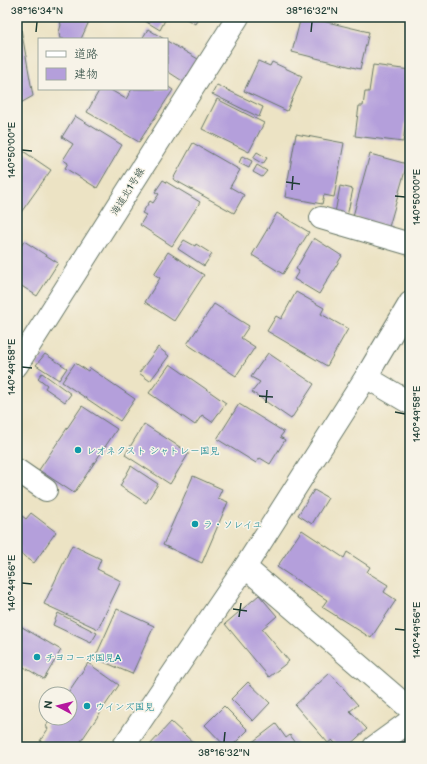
<svg xmlns="http://www.w3.org/2000/svg" width="427" height="764" font-family="'Balsamiq Sans','Klee One',sans-serif">
  <rect width="100%" height="100%" fill="#f7f3e8"/>
  <filter id="ink" filterUnits="userSpaceOnUse"><feTurbulence type="fractalNoise" baseFrequency=".025" numOctaves="2"/><feDisplacementMap in="SourceGraphic" scale="8" xChannelSelector="R" yChannelSelector="G"/><feConvolveMatrix kernelMatrix="1 2 1 2 8 2 1 2 1" color-interpolation-filters="sRGB"/></filter>
  <filter id="wash" filterUnits="userSpaceOnUse"><feTurbulence type="fractalNoise" baseFrequency=".012" numOctaves="4" result="noise"/><feDisplacementMap in="SourceGraphic" scale="16" xChannelSelector="R" yChannelSelector="G"/><feGaussianBlur stdDeviation="0.9" result="paint"/><feColorMatrix in="noise" values="0 0 0 0 0 0 0 0 0 0 0 0 0 0 0 0 0 1.4 0 .05"/><feComposite in="paint" operator="in"/></filter>
  <g filter="url(#wash)">
    <rect width="100%" height="100%" fill="#ece3c4"/>
    <g id="blocks">
      <path fill="#b49fdb" d="M17,17H19L33,96L17,105Z
        M59,17H91L81,39H60L59,32L61,25Z
        M148,17H160L165,20L160,30L145,21Z
        M183,17H199L195,24Z
        M301,17H306L369,32L360,69L292,52Z
        M148,29L164,39H142Z
        M167,41L198,59L184,82L167,71Z
        M258,61L270,66L272,62L302,76L287,111L244,91Z
        M373,65L410,70V114H407L403,142L355,136L359,106H363L365,92H369Z
        M217,85L263,107L259,117L212,94Z
        M167,86L173,90L139,142L87,112L100,89H109L126,99L132,89H167Z
        M217,99L264,123L249,152L202,129Z
        M75,116L122,145L97,188L65,168L68,163L63,160L73,144L62,137Z
        M296,134L344,143L334,197L324,195L322,204L285,197Z
        M193,143L240,170L230,187L244,195L234,213L173,179Z
        M23,151L51,170L17,218V160Z
        M257,152L267,158L263,164L253,158Z
        M370,154L407,164L389,227L353,216Z
        M242,156L252,161L249,168L239,163Z
        M257,165L267,171L262,177L253,172Z
        M163,180L200,202L172,246L140,225L146,215L142,213L150,201L153,203L159,194L155,192Z
        M340,186L353,189L347,216L335,213Z
        M277,213L309,232L283,274L252,255Z
        M314,238L342,256L319,294L294,279L299,271L296,269Z
        M184,240L195,246L196,244L212,254L204,266L178,249Z
        M24,241L58,263L37,296L17,283V253Z
        M168,252L204,275L174,321L145,302L160,278L154,274Z
        M296,292L324,308L321,314L348,329L327,366L267,331L276,316L281,319Z
        M214,304L249,326L241,338L255,347L236,376L187,344Z
        M158,347L169,356L150,381L139,373Z
        M268,353L314,384L291,419L252,392L260,382L251,377Z
        M45,354L67,368L59,380L36,365Z
        M75,363L88,371L90,368L135,399L120,421L62,382Z
        M170,364L226,403L212,422L202,415L195,425L149,393Z
        M42,373L71,394L65,402L45,388L47,385L38,378Z
        M239,404L284,432L280,437L285,440L270,464L260,458L256,463L217,439Z
        M82,406L117,429L74,493L39,470Z
        M144,424L189,453L170,484L125,455Z
        M131,466L158,484L146,503L120,486Z
        M193,476L222,489L218,498L228,502L202,563L163,545Z
        M314,490L328,498L312,524L298,515Z
        M31,513L56,532L34,563L17,551V523L22,516L26,519Z
        M302,530L344,558L347,552L370,567L367,572L388,585L384,592L396,600L371,638L322,607L327,600L277,567Z
        M72,545L101,559L97,569L121,581L98,629L44,604Z
        M259,595L277,616L262,629L289,661L269,677L225,624Z
        M117,609L154,626L132,674L95,658Z
        M58,613L97,633L91,643L53,625Z
        M17,624L61,650L44,679L17,663Z
        M88,663L119,685L77,747L73,745L72,747H49L40,741L48,729L46,726L51,718H70V694H67Z
        M330,673L358,705L350,711L367,729L347,747H339L332,740L328,743L295,705Z
        M248,682L270,703L253,721L231,699Z
        M224,706L248,730L231,747H226L205,725Z
        M171,722L198,747H148Z
        M276,724L286,738L290,735L299,747H246Z
        M410,737V747H401L399,745Z"/>
    </g>
  </g>
  <g filter="url(#ink)">
    <use href="#blocks" fill-opacity="0" stroke="#677766" stroke-width="1"/>
    <g fill="none" stroke-linecap="round" stroke-linejoin="round">
      <defs>
        <path id="minor" d="M321,218L410,244
          M17,365L238,17
          M366,377L410,403
          M17,470L46,490
          M245,567L410,709
          M374,747L410,721"/>
        <path id="tertiary" d="M123,747L245,567L366,377L410,303"/>
      </defs>
      <use href="#minor" stroke="#677766" stroke-width="24"/>
      <use href="#tertiary" stroke="#677766" stroke-width="24"/>
      <use href="#minor" stroke="#fff" stroke-width="22"/>
      <use href="#tertiary" stroke="#fff" stroke-width="22"/>
    </g>
  </g>
  <path fill="none" stroke="#1f3d34" stroke-width="1.5" d="M36,32L37,22M311,32L312,22M22,150L32,151M286,182L300,184M292,190L293,176M395,196L405,197M22,367L32,368M259,396L273,397M266,403L267,390M395,412L405,414M22,583L32,584M233,609L247,611M239,617L241,603M395,629L405,630M224,742L225,732"/>
  <g fill="#0f9aa8" stroke="#f7f3e8" stroke-width="1.5">
    <circle cx="78" cy="450" r="4"/>
    <circle cx="195" cy="524" r="4"/>
    <circle cx="37" cy="657" r="4"/>
    <circle cx="87" cy="706" r="4"/>
  </g>
  <g text-anchor="middle" stroke-width="3" stroke-linejoin="round" paint-order="stroke">
    <g font-size="10" fill="#1f3d34" stroke="#f7f3e8">
      <text transform="translate(127 191) rotate(-58)" y="4">海道北1号線</text>
    </g>
    <g font-size="10" fill="#0d838f" stroke="#f7f3e8" text-anchor="start">
      <text x="86" y="454">レオネクスト シャトレー国見</text>
      <text x="203" y="528">ラ・ソレイユ</text>
      <text x="45" y="661">チヨコーポ国見A</text>
      <text x="95" y="710">ウインズ国見</text>
    </g>
  </g>
  <rect width="427" height="764" fill="none" stroke="#f7f3e8" stroke-width="44"/>
  <rect x="38" y="38" width="130" height="52" fill="#f7f3e8" stroke="#a1aaa0"/>
  <rect x="46" y="51" width="20" height="6" fill="#ffffff" stroke="#a1aaa0"/>
  <text x="74" y="58" font-size="12" fill="#1f3d34">道路</text>
  <rect x="46" y="68" width="20" height="12" fill="#b49fdb" stroke="#a1aaa0"/>
  <text x="74" y="78" font-size="12" fill="#1f3d34">建物</text>
  <g transform="translate(58 706) rotate(277)"><circle r="19" fill="#f7f3e8" stroke="#a1aaa0"/>
  <path d="M0-3L7 15L0 10L-7 15Z" fill="#b5179e"/>
  <text y="-6" font-size="11" font-weight="bold" text-anchor="middle" fill="#1f3d34">N</text>
  </g>
  <rect x="22" y="22" width="383" height="720" fill="none" stroke="#1f3d34" stroke-width="1.5"/>
  <g font-size="10" text-anchor="middle" fill="#1f3d34">
    <text x="37" y="14">38°16'34"N</text>
    <text x="312" y="14">38°16'32"N</text>
    <text transform="translate(11 150) rotate(-90)" y="4">140°50'00"E</text>
    <text transform="translate(416 197) rotate(-90)" y="4">140°50'00"E</text>
    <text transform="translate(11 367) rotate(-90)" y="4">140°49'58"E</text>
    <text transform="translate(416 414) rotate(-90)" y="4">140°49'58"E</text>
    <text transform="translate(11 583) rotate(-90)" y="4">140°49'56"E</text>
    <text transform="translate(416 630) rotate(-90)" y="4">140°49'56"E</text>
    <text x="224" y="756">38°16'32"N</text>
  </g>
</svg>
